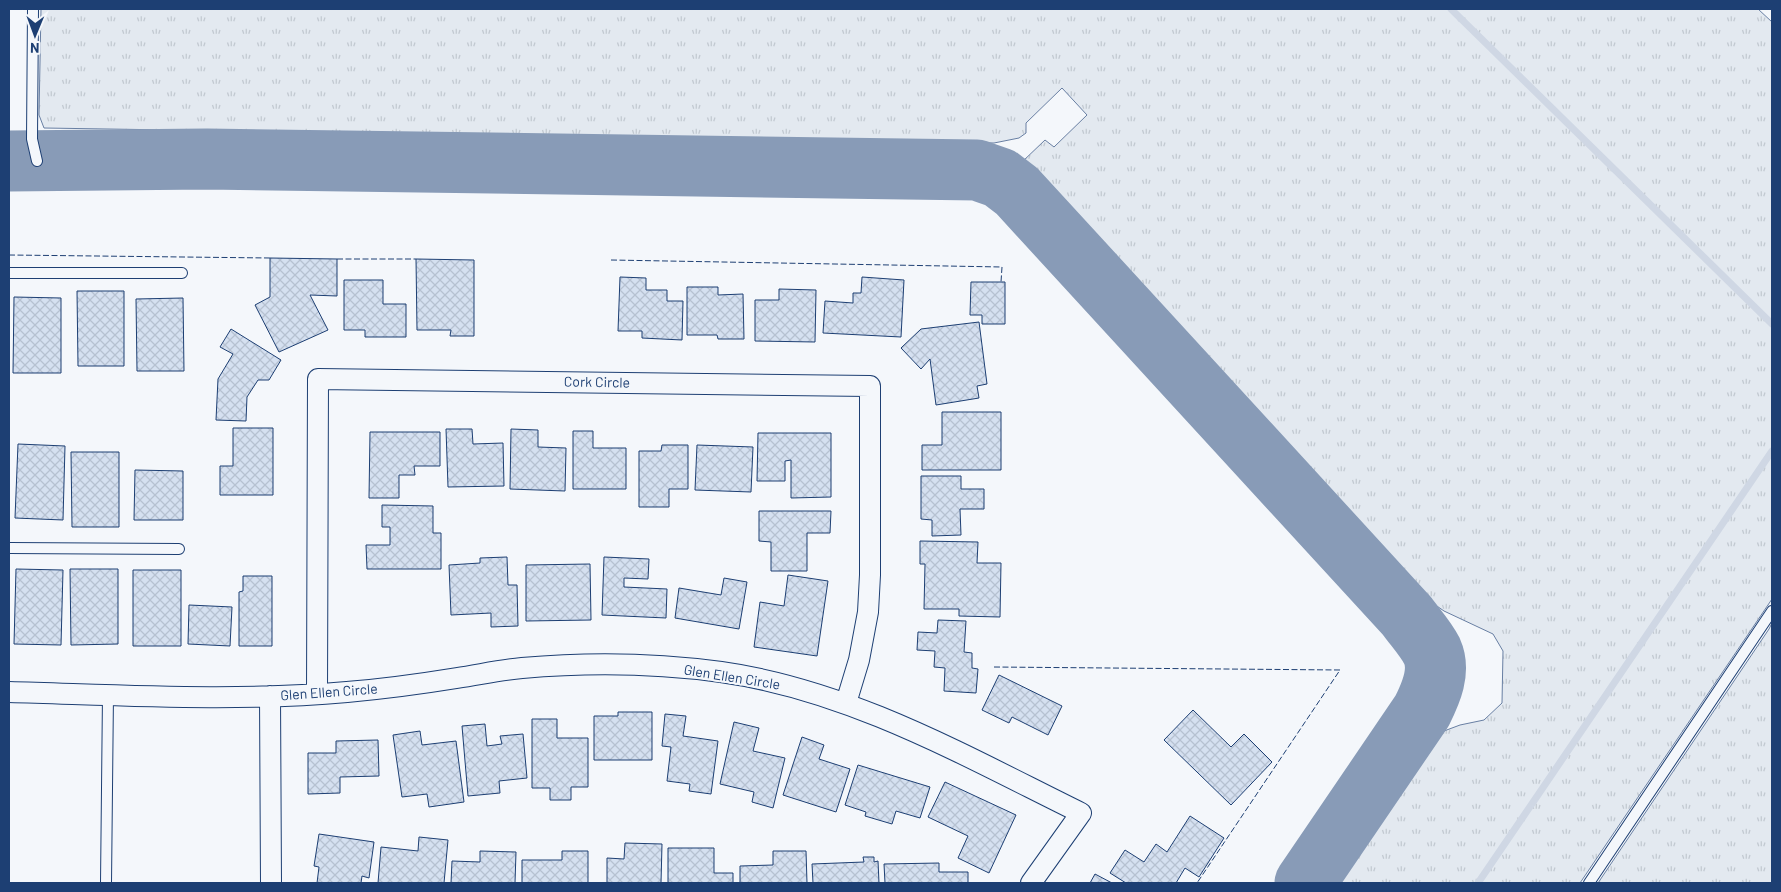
<svg xmlns="http://www.w3.org/2000/svg" width="1781" height="892" font-family="Barlow,sans-serif">
  <defs>
    <pattern id="grass-tufts" width="24" height="20" patternUnits="userSpaceOnUse" patternTransform="scale(1.25)"><rect width="24" height="20" fill="#e3e9f0"/><path d="M3 7l-1-3M5 7V3M7 7l1-3M15 17l-1-3M17 17v-4M19 17l1-3" fill="none" stroke="#c2c9d1"/></pattern>
    <pattern id="building-cross-hatch" width="8" height="8" patternUnits="userSpaceOnUse" patternTransform="scale(1.25)"><rect width="8" height="8" fill="#d5e0f0"/><path d="M0 0l8 8M0 8l8-8" fill="none" stroke="#b6c1d1"/></pattern>
  </defs>
  <rect width="100%" height="100%" fill="#f4f7fb"/>
  <path fill="url(#grass-tufts)" stroke="#687fa3" d="M41,9H1758L1772,22V599L1580,883H1336L1436,734L1460,725L1484,720L1502,703L1503,651L1493,634L1444,611L1418,593L1022,162L1045,140L1054,147L1087,115L1062,88L1026,123V133L1019,138L994,143L44,128L39,115Z
    M1772,623V883H1598L1769,629Z"/>
  <g fill="none" stroke-linecap="round" stroke-linejoin="round">
    <path stroke="#cfd7e4" stroke-width="7" d="M1451,9L1772,324
      M1478,883L1772,451"/>
    <path stroke="#889bb7" stroke-width="61" d="M9,161L207,159L977,170L1000,178L1017,191L1407,616C1415,627 1426,639 1432,651C1441,671 1431,693 1422,711L1305,883"/>
  </g>
  <path fill="url(#building-cross-hatch)" stroke="#1d3f73" d="M270,258L337,259V296L310,295L328,330L279,352L255,305L270,297Z
    M416,259L474,260V336H450L451,330H417Z
    M620,277L646,278V290H667V301H683L682,340L642,338V331H618Z
    M862,277L904,280L901,337L823,333L825,301L853,303V293H861Z
    M344,280H383V304H406V337H365V330H344Z
    M971,282H1005V324H982V315H970Z
    M687,287H718V295L743,294L744,339H718L717,335H687Z
    M779,289L816,290L815,342L755,341V300H779Z
    M77,291H124V366H78Z
    M14,297L61,298V373H13Z
    M183,298L184,371H137L136,299Z
    M979,322L987,384L977,386L979,398L936,405L930,359L921,369L901,348L921,329Z
    M231,329L281,360L269,380H258L247,397L246,421L216,420L218,379L233,354L220,347Z
    M942,412H1001V470H922V445H942Z
    M233,428H273V495H220V466H233Z
    M446,429H472L473,444L503,443L504,486L448,487Z
    M511,429L538,430V447L566,448L565,491L510,489Z
    M573,431H593V448H626V489H573Z
    M370,432H440V466H414L415,475H399V498H369Z
    M758,433H831V497L791,498V460L785,461V481H757Z
    M18,444L65,446L63,520L15,518Z
    M662,445H688V489H669V507H639V451H661Z
    M697,445L753,447L751,492L695,490Z
    M71,452H119V527H72Z
    M135,470L183,471V520H134Z
    M921,476H961V489H984V509H960L961,535L932,536V520L921,519Z
    M382,505L433,506V533H441V569H367L366,545H390V527H382Z
    M759,511H831L830,533H807V571H771V542L759,541Z
    M920,541L978,542L977,563H1001L1000,617L959,616V609H924L925,564H920Z
    M507,557L508,585H517L518,626L491,627V613L451,615L449,565L480,563V558Z
    M604,557L649,559L648,579L624,578V587L667,589L666,618L602,615Z
    M590,564L591,620L526,621V565Z
    M16,569L63,570L61,645L14,644Z
    M70,569H118V644L71,645Z
    M133,570H181V646H133Z
    M788,575L828,581L817,656L754,647L760,602L784,606Z
    M243,576H272V646H239V592L243,591Z
    M724,578L747,582L739,629L675,618L679,588L721,595Z
    M189,605L232,607L230,646L188,644Z
    M938,620L966,621L964,652L972,653V668L978,669L976,693L944,691L945,668L934,667L935,651L917,650L918,632L937,633Z
    M999,675L1062,706L1048,735L1012,717L1009,723L982,710Z
    M1193,710L1231,747L1244,734L1272,762L1231,805L1164,740Z
    M618,712H652V760H594V716H618Z
    M665,714L686,716L683,736L718,741L711,794L689,791L690,784L667,781L671,747L662,746Z
    M532,719H557V738H588V787H571V800H550V788H532Z
    M734,722L759,728L753,751L785,758L773,808L752,802L754,792L720,784Z
    M485,724L487,746L502,744L500,736L523,734L527,778L499,781L500,793L468,796L462,726Z
    M420,731L422,745L456,741L464,802L429,807L427,794L402,797L393,735Z
    M802,737L824,745L819,759L850,769L836,812L783,795Z
    M378,740L379,776L340,777V793L308,794V753H336V741Z
    M858,765L930,787L920,818L896,811L892,824L865,816L866,812L845,805Z
    M945,782L1016,815L989,873L958,858L968,836L928,817Z
    M1190,816L1224,838L1199,877L1185,868L1176,883H1126L1110,873L1125,850L1144,862L1156,844L1167,852Z
    M319,834L374,842L369,878L362,876L361,883H317L319,867L314,866Z
    M419,837L448,840L444,883H378L381,847L418,851Z
    M625,843L662,844L661,883H607V858L624,859Z
    M668,848H714V873H733V883H668Z
    M480,851L516,852L515,883H451L452,861L480,862Z
    M562,851H588V883H522V860H562Z
    M773,851H806L807,883H740V866L773,865Z
    M863,857H874V862L878,861L879,883H813L812,864L864,862Z
    M939,863V872H968V883H885L884,864Z
    M1095,874L1112,883H1090Z"/>
  <g fill="none" stroke-linecap="round" stroke-linejoin="round">
    <defs>
      <path id="service" d="M33,9L32,139L37,161
        M9,273H182
        M9,548L179,549
        M106,883L108,694
        M1589,883L1772,611"/>
      <path id="minor" d="M9,692C121,695 235,702 347,692C383,689 420,684 457,678C478,675 500,670 522,668C589,662 655,663 721,672C850,690 965,756 1081,813L1031,883
        M317,694L318,379L870,386V575L868,612L859,660L846,703
        M270,696L271,883"/>
    </defs>
    <use href="#service" stroke="#1d3f73" stroke-width="12"/>
    <use href="#minor" stroke="#1d3f73" stroke-width="22"/>
    <use href="#service" stroke="#f4f7fb" stroke-width="10"/>
    <use href="#minor" stroke="#f4f7fb" stroke-width="20"/>
    <path stroke="#1d3f73" stroke-width="1" stroke-dasharray="6 2.5" stroke-linecap="butt" d="M9,255L270,258
      M337,259H416
      M611,260L1002,267L1001,282
      M994,667L1340,670L1197,883"/>
  </g>
  <g text-anchor="middle" stroke-width="4" stroke-linejoin="round" paint-order="stroke">
    <g font-size="14" fill="#1d3f73" stroke="#f4f7fb">
      <text transform="translate(597 382) rotate(1)" y="5">Cork Circle</text>
      <text transform="translate(732 677) rotate(9)" y="5">Glen Ellen Circle</text>
      <text transform="translate(329 692) rotate(-4)" y="5">Glen Ellen Circle</text>
    </g>
  </g>
  <rect width="1781" height="892" fill="none" stroke="#1d3f73" stroke-width="20"/>
  <g transform="translate(35 35) rotate(181)" stroke="#f4f7fb" stroke-width="4" paint-order="stroke">
  <path d="M0-4L9 19L0 12L-9 19Z" fill="#1d3f73"/>
  <text y="-8" font-size="14" font-weight="bold" text-anchor="middle" fill="#1d3f73">N</text>
  </g>
</svg>
